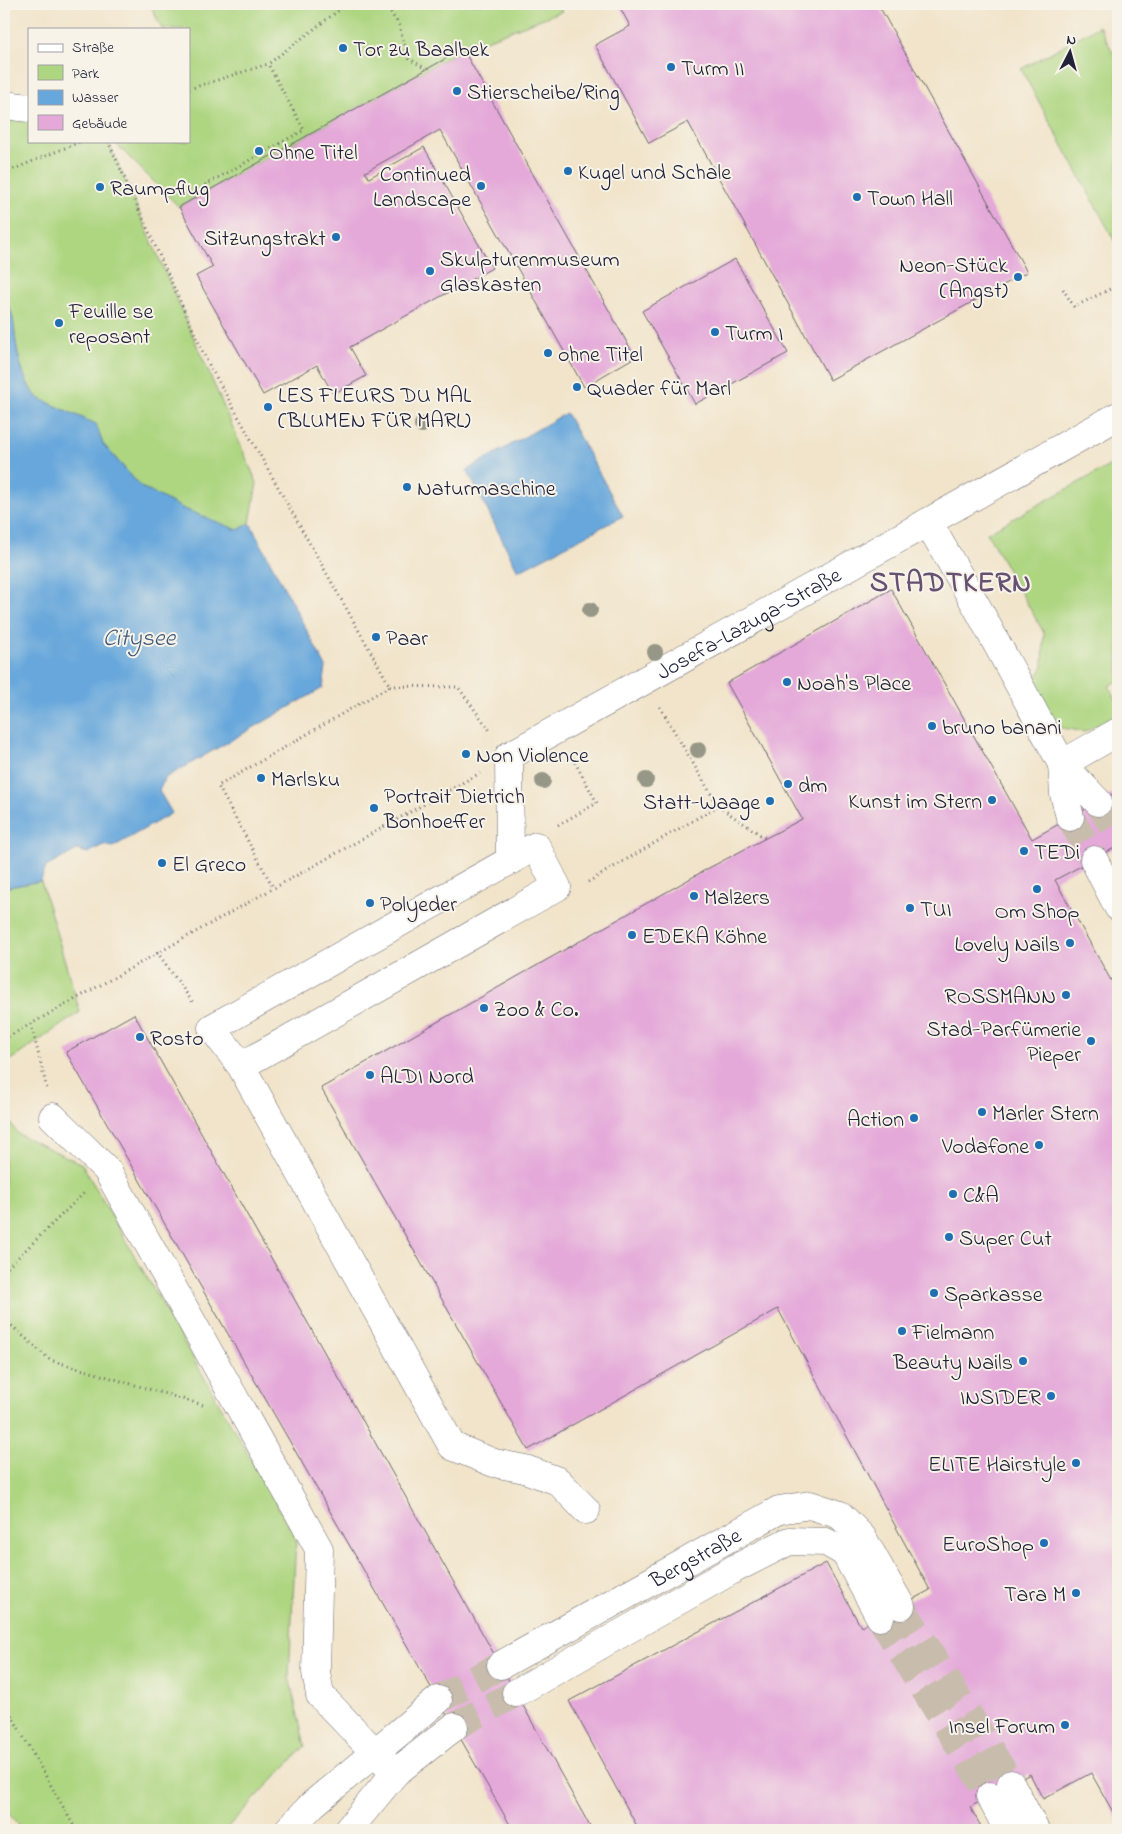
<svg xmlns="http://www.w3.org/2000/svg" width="1122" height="1834" font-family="'Indie Flower',sans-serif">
  <rect width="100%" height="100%" fill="#f7f3e8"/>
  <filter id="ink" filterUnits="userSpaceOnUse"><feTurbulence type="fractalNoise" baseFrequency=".02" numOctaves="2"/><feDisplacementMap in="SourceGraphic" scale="10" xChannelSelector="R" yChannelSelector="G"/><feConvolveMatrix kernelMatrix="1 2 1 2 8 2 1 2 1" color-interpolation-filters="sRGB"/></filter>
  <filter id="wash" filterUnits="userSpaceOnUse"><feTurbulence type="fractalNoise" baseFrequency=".0096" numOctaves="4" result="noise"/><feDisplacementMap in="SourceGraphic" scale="20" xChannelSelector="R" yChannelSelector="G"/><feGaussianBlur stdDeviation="1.12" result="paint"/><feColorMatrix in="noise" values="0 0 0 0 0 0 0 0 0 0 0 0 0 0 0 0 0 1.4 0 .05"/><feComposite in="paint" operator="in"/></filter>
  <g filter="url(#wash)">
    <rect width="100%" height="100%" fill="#f1e4ca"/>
    <path fill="#aed681" stroke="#687c5e" d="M150,4H558L562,11L463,49L179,207L113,141H189V89H190L189,85V29H162Z
      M1099,26L1118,62V247L1021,69Z
      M4,105L29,108V141H108L257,483L250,523L238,531L184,509L141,487L103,444L95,424L38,398C25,386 19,361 16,343C14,327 14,311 4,298Z
      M1118,461V681L1109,686L1118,703V713L1085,732L1051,726L1032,705L1034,682L1043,666L1044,633L987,533Z
      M41,881L80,1012L5,1064L4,1069V888Z
      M4,1114L18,1134L82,1164L296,1538L289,1677L305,1746L225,1830H23L4,1808Z"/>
    <path fill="#68a7db" stroke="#45648b" d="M4,298C14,311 14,327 16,343C19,361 25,386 38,398L96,424L103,444L141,487L184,509L238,530L250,523L326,667L323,688L165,778L159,791L172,813L113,847L103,845L88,853L77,850L46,867L41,881L4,888Z
      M566,413L623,516L518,571L467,470Z"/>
    <g id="blocks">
      <path fill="#e4a9d9" d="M618,4H878L1027,272L830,380L688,122L649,143L595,45L630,26Z
        M463,49L635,357L584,387L440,130L365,172L369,178L424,147L492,268L350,347L366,376L333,394L317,365L263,395L196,276L213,267L179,207Z
        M735,259L788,353L695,404L642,311Z
        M891,589L1032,839L1118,791V846L1055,880L1118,993V1821L1091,1773L1043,1799L1030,1774L1011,1784L970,1807L983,1830H639L569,1701L826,1563L861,1627L930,1590L778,1309L528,1450L321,1088L707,869L802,819L727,683Z
        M134,1014L516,1693L592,1830H513L66,1052Z"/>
    </g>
  </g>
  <g filter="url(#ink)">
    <use href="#blocks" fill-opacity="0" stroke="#6a666d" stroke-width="1"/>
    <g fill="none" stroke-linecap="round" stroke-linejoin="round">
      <path stroke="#c8bdad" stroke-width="28" stroke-dasharray="28 14" stroke-linecap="butt" d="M1098,802L1118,834
        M1070,817L1094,860
        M901,1606L1011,1784
        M880,1617L990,1796
        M438,1700L501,1665
        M454,1727L516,1693"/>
      <defs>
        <g id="minor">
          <path d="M4,105L29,108"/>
          <path d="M928,522L977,607L1062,764L1098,802"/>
          <path id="s1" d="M509,756L1118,416"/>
          <path d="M509,756L510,861"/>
          <path d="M1062,764L1118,732"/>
          <path d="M1062,764L1064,794L1070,817"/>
          <path d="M1094,860L1118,907"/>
          <path d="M241,1066L557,887L536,846L212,1028L241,1066L452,1446L494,1463L525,1469L558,1481L586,1510"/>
          <path d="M53,1117L107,1170L319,1549L316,1672L320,1695L386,1764"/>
          <path id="s2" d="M501,1665L779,1510L810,1505L840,1515L862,1537L901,1606"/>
          <path d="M516,1693L736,1568L789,1541L826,1542L845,1553L880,1617"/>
          <path d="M1011,1784L1035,1830"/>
          <path d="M990,1796L1008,1830"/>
          <path d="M288,1830L313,1804L438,1700"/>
          <path d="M348,1830L395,1773L454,1727"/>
        </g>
      </defs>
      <use href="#minor" stroke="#6a666d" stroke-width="29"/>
      <path stroke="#6a666d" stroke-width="3" stroke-dasharray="1 4" stroke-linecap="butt" d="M385,4L399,25L408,58L426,69
        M189,89L268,64L347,4
        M108,141L207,361L390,686L218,786L273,887
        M4,173L82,141
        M205,185L304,130L268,64
        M1063,289L1074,307L1118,285
        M390,686L458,687L491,732
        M660,707L718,806L765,838
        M558,825L597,803L571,755
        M588,882L718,806
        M157,952L194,1004
        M31,1024L47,1089
        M4,1039L480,773
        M4,1271L85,1192
        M4,1319L50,1360L203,1405
        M4,1702L76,1830"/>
      <use href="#minor" stroke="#fff" stroke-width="28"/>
    </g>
    <g fill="#969787">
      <circle cx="422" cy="425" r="8"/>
      <circle cx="590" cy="610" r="8"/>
      <circle cx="655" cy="652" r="8"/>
      <circle cx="698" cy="750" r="8"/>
      <circle cx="646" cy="780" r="8"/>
      <circle cx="543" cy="781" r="8"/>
    </g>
  </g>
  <g fill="#1f6fb2" stroke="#f7f3e8" stroke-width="2">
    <circle cx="343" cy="48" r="5"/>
    <circle cx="671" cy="67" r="5"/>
    <circle cx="457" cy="91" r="5"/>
    <circle cx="259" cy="151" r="5"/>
    <circle cx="568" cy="171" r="5"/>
    <circle cx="481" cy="186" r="5"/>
    <circle cx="100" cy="187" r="5"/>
    <circle cx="857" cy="197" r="5"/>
    <circle cx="336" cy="237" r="5"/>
    <circle cx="430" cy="271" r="5"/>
    <circle cx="1018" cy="277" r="5"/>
    <circle cx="59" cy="323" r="5"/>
    <circle cx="715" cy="332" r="5"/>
    <circle cx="548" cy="353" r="5"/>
    <circle cx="577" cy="387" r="5"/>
    <circle cx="268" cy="407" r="5"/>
    <circle cx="407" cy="487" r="5"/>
    <circle cx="376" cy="637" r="5"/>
    <circle cx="787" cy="682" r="5"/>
    <circle cx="932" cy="726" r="5"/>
    <circle cx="466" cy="754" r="5"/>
    <circle cx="261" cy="778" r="5"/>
    <circle cx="788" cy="784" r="5"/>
    <circle cx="992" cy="800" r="5"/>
    <circle cx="770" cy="801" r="5"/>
    <circle cx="374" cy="808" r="5"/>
    <circle cx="1024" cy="851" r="5"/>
    <circle cx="162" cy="863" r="5"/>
    <circle cx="1037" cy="889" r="5"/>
    <circle cx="694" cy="896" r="5"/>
    <circle cx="370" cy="903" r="5"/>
    <circle cx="910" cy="908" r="5"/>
    <circle cx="632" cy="935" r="5"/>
    <circle cx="1070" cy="943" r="5"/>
    <circle cx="1066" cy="995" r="5"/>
    <circle cx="484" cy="1008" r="5"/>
    <circle cx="140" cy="1037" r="5"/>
    <circle cx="1091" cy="1041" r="5"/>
    <circle cx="370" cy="1075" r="5"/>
    <circle cx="982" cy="1112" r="5"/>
    <circle cx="914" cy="1118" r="5"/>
    <circle cx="1039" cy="1145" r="5"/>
    <circle cx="953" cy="1194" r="5"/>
    <circle cx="949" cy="1237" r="5"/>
    <circle cx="934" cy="1293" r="5"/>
    <circle cx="902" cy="1331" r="5"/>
    <circle cx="1023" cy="1361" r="5"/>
    <circle cx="1051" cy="1396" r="5"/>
    <circle cx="1076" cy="1463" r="5"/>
    <circle cx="1044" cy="1543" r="5"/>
    <circle cx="1076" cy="1593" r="5"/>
    <circle cx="1065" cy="1725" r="5"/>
  </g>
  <g text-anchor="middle" stroke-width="4" stroke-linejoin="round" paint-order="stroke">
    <g font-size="22" fill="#22223b" stroke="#f7f3e8" text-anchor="start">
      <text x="353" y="56">Tor zu Baalbek</text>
      <text x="681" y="75">Turm II</text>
      <text x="467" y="99">Stierscheibe/Ring</text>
      <text x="269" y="159">Ohne Titel</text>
      <text x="578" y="179">Kugel und Schale</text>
      <text x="471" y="181" text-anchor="end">Continued<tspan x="471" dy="25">Landscape</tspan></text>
      <text x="110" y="195">Raumpflug</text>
      <text x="867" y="205">Town Hall</text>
      <text x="326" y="245" text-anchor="end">Sitzungstrakt</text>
      <text x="440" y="266">Skulpturenmuseum<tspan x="440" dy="25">Glaskasten</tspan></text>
      <text x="1008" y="272" text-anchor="end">Neon-Stück<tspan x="1008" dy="25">(Angst)</tspan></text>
      <text x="69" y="318">Feuille se<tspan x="69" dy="25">reposant</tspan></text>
      <text x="725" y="340">Turm I</text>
      <text x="558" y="361">ohne Titel</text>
      <text x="587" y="395">Quader für Marl</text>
      <text x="278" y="402">LES FLEURS DU MAL<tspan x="278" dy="25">(BLUMEN FÜR MARL)</tspan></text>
      <text x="417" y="495">Naturmaschine</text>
      <text x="386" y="645">Paar</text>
      <text x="797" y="690">Noah's Place</text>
      <text x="942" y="734">bruno banani</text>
      <text x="476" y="762">Non Violence</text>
      <text x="271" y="786">Marlsku</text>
      <text x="798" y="792">dm</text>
      <text x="384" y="803">Portrait Dietrich<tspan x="384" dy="25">Bonhoeffer</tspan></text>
      <text x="982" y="808" text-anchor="end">Kunst im Stern</text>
      <text x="760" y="809" text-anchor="end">Statt-Waage</text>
      <text x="1034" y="859">TEDi</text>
      <text x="172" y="871">El Greco</text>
      <text x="704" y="904">Malzers</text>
      <text x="380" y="911">Polyeder</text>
      <text x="920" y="916">TUI</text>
      <text x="1037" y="918" text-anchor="middle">Om Shop</text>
      <text x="642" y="943">EDEKA Köhne</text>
      <text x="1060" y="951" text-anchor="end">Lovely Nails</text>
      <text x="1056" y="1003" text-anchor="end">ROSSMANN</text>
      <text x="494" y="1016">Zoo &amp; Co.</text>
      <text x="1081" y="1036" text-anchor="end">Stad-Parfümerie<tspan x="1081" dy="25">Pieper</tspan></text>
      <text x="150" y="1045">Rosto</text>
      <text x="380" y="1083">ALDI Nord</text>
      <text x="992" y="1120">Marler Stern</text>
      <text x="904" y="1126" text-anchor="end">Action</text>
      <text x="1029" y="1153" text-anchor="end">Vodafone</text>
      <text x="963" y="1202">C&amp;A</text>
      <text x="959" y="1245">Super Cut</text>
      <text x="944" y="1301">Sparkasse</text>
      <text x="912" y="1339">Fielmann</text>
      <text x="1013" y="1369" text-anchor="end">Beauty Nails</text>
      <text x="1041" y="1404" text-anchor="end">INSIDER</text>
      <text x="1066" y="1471" text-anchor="end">ELITE Hairstyle</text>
      <text x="1034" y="1551" text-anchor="end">EuroShop</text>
      <text x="1066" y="1601" text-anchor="end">Tara M</text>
      <text x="1055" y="1733" text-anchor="end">Insel Forum</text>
    </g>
    <g font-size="22" fill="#22223b" stroke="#f7f3e8">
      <text dy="8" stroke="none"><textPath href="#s1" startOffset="274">Josefa-Lazuga-Straße</textPath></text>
      <text dy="8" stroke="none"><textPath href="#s2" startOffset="222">Bergstraße</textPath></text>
    </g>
    <g font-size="24" font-style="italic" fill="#3e577b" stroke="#f7f3e8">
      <text x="139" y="645">Citysee</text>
    </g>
    <g font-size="28" font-weight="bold" letter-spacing="1" fill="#665172" stroke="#f7f3e8">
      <text x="951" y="591">STADTKERN</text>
    </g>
  </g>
  <rect width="1122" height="1834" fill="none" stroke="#f7f3e8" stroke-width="20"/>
  <rect x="28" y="28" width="162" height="115" fill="#f7f3e8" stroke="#a29fa3"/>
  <rect x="38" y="44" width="25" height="8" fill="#ffffff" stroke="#a29fa3"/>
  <text x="72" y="52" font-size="15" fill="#22223b">Straße</text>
  <rect x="38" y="65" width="25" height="15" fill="#aed681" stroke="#a29fa3"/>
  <text x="72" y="78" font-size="15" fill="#22223b">Park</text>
  <rect x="38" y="90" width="25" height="15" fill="#68a7db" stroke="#a29fa3"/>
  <text x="72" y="102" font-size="15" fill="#22223b">Wasser</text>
  <rect x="38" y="115" width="25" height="15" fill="#e4a9d9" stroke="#a29fa3"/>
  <text x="72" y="128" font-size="15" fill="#22223b">Gebäude</text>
  <g transform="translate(1070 52) rotate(6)" stroke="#f7f3e8" stroke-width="4" paint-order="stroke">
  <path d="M0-4L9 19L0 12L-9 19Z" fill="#22223b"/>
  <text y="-8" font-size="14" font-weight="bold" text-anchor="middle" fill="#22223b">N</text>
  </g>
</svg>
